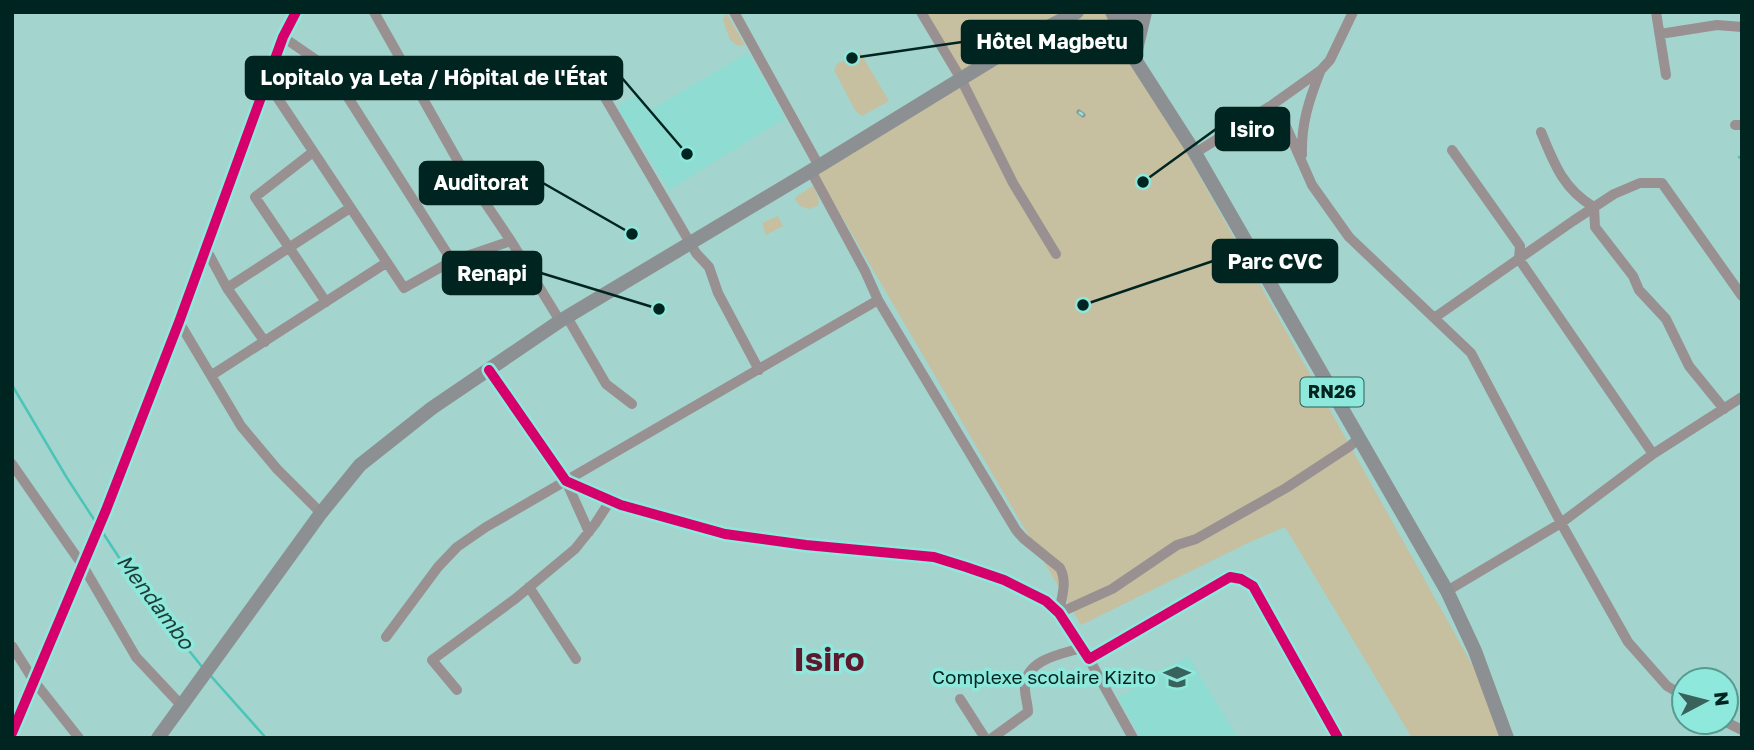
<svg xmlns="http://www.w3.org/2000/svg" width="1754" height="750" font-family="'Golos Text',sans-serif">
  <rect width="100%" height="100%" fill="#a3d4cd"/>
  <path fill="#8edcd2" d="M748,53L785,118L669,190L617,107L638,94L649,111Z
    M1188,656L1238,738H1141L1118,698Z"/>
  <path fill="#c6c0a0" d="M726,12L745,45L738,46L730,40L723,20Z
    M920,12H1108L1513,738H1412L1285,527L1250,542L1081,625L811,164L961,79Z
    M860,52L889,101L862,116L855,110L834,70L837,64Z
    M813,186L819,199L818,206L809,209L800,206L795,199L797,196Z
    M778,216L783,226L766,235L762,223Z"/>
  <g fill="none" stroke-linecap="round" stroke-linejoin="round">
    <path stroke="#4bc5b9" stroke-width="2.5" d="M1739,157L1742,159
      M12,385L67,478L97,524
      M101,530L141,591L203,668
      M210,675L266,738"/>
    <path stroke="#999092" stroke-width="10" d="M374,12L463,170L511,241L560,321
      M734,12L819,166
      M921,12L961,79L1013,183L1056,254
      M1656,12L1666,75
      M1660,34L1717,25L1742,27
      M283,37L315,59L342,88L452,261
      M592,67L590,72L696,253L709,267L718,293L759,370
      M267,82L404,288L452,261L511,241
      M1272,105L1285,124L1312,185L1349,237L1471,353L1561,523L1628,642L1667,686L1684,696
      M1735,125H1742
      M1541,132C1554,164 1564,190 1594,207L1595,227L1633,276L1639,290L1666,319L1689,366L1724,409
      M1452,150L1520,246L1519,259L1653,454
      M313,152L255,197L326,302
      M1195,153L1272,105L1321,70L1330,60L1353,12
      M1302,155C1301,124 1309,100 1320,72
      M811,171L865,271L878,300L1016,530L1023,538L1060,568C1068,583 1061,598 1059,613L1112,589L1177,545L1196,539L1286,488L1350,446L1359,438
      M206,249L227,288L265,342
      M227,288L350,208
      M567,317L606,384L632,404
      M1434,318L1573,221L1614,194L1640,183H1662L1742,296
      M179,322L241,426L277,469L321,513
      M489,370L566,481L621,505L725,534L806,545L934,557L966,567L1004,580L1046,601L1059,613L1089,659L1230,577L1241,579L1253,586L1338,738
      M212,375L386,263
      M12,464L83,566L136,657L181,705
      M566,481L589,532
      M529,587L576,659
      M1447,591L1561,523L1653,454L1742,397
      M386,637L438,567L457,547L486,527L878,300
      M12,646L34,681L79,738
      M1089,659L1133,738
      M457,690L432,660L515,599L575,549L595,524L610,501
      M960,699L985,738
      M1726,722L1742,730
      M12,733L106,510L179,322L283,37L296,12
      M992,738L1028,712C1028,703 1024,694 1025,685C1027,659 1062,654 1081,648"/>
    <path stroke="#8d9092" stroke-width="14" d="M1112,12L1134,58L1195,153L1447,591L1475,651L1507,738
      M1112,12L1130,17L1142,12
      M1134,58L1145,12
      M158,738L321,513L360,465L432,408L560,321L819,166L1031,36L1077,12"/>
    <defs>
      <path id="rail" d="M1079,112L1083,115"/>
    </defs>
    <use href="#rail" stroke="#869b99" stroke-width="5"/>
    <use href="#rail" stroke="#8fe8dc" stroke-width="2.5" stroke-dasharray="8" stroke-linecap="butt"/>
    <defs>
      <path id="cycleway" d="M489,370L566,481L621,505L725,534L806,545L934,557L966,567L1004,580L1046,601L1059,613L1089,659L1230,577L1241,579L1253,586L1338,738
        M12,733L106,510L179,322L283,37L296,12"/>
    </defs>
    <use href="#cycleway" stroke="#8fe8dc" stroke-width="15"/>
    <use href="#cycleway" stroke="#d6006c" stroke-width="10"/>
  </g>
  <defs>
    <symbol id="school-bare" viewBox="-9 -9 18 18"><path d="M0-5L7-2L0 1L-7-2ZM-4 1L0 2.5L4 1V4Q0 6-4 4Z" fill="#39625d" stroke="#8fe8dc" stroke-width="2.5" paint-order="stroke"/></symbol>
  </defs>
  <g fill-rule="evenodd">
    <use href="#school-bare" x="1158" y="658" width="38" height="38"/>
  </g>
  <g text-anchor="middle" stroke-width="7" stroke-linejoin="round" paint-order="stroke">
    <rect fill="#8fe8dc" stroke="#2b6059" stroke-width="2" x="1300.5" y="377.5" width="63" height="29" rx="5"/>
    <g font-size="18" font-weight="bold" fill="#002521">
      <text x="1332" y="398">RN26</text>
    </g>
    <g font-size="19" fill="#002521" stroke="#8fe8dc" text-anchor="end">
      <text x="1156" y="684">Complexe scolaire Kizito</text>
    </g>
    <g font-size="21" font-style="italic" fill="#1e3c38" stroke="#8fe8dc">
      <text transform="translate(155 602) rotate(53)" y="7">Mendambo</text>
    </g>
    <g font-size="33" font-weight="bold" fill="#5c192e" stroke="#8fe8dc">
      <text x="829" y="671">Isiro</text>
    </g>
  </g>
  <path fill="none" stroke="#002521" stroke-width="2.5" d="M852 58L962 42M687 154L622 78M1143 182L1216 129M632 234L543 183M1083 305L1213 261M659 309L541 273"/>
  <g fill="#002521" stroke="#8fe8dc" stroke-width="2.5">
    <circle cx="852" cy="58" r="7"/>
    <circle cx="687" cy="154" r="7"/>
    <circle cx="1143" cy="182" r="7"/>
    <circle cx="632" cy="234" r="7"/>
    <circle cx="1083" cy="305" r="7"/>
    <circle cx="659" cy="309" r="7"/>
  </g>
  <g fill="#002521" stroke="#002521" stroke-width="2.5">
    <rect x="962" y="21" width="180" height="42" rx="7"/>
    <rect x="246" y="57" width="376" height="42" rx="7"/>
    <rect x="1216" y="108" width="73" height="42" rx="7"/>
    <rect x="420" y="162" width="123" height="42" rx="7"/>
    <rect x="1213" y="240" width="124" height="42" rx="7"/>
    <rect x="443" y="252" width="98" height="42" rx="7"/>
  </g>
  <g font-size="21" text-anchor="middle" font-weight="bold" fill="#fff">
    <text x="1052" y="49">Hôtel Magbetu</text>
    <text x="434" y="85">Lopitalo ya Leta / Hôpital de l'État</text>
    <text x="1252" y="137">Isiro</text>
    <text x="481" y="190">Auditorat</text>
    <text x="1275" y="269">Parc CVC</text>
    <text x="492" y="281">Renapi</text>
  </g>
  <rect width="1754" height="750" fill="none" stroke="#002521" stroke-width="28"/>
  <g transform="translate(1705 701) rotate(83)"><circle r="33" fill="#8fe8dc" stroke="#569a91" stroke-width="2"/>
  <path d="M0-5L12 26L0 18L-12 26Z" fill="#39625d"/>
  <text y="-10" font-size="19" font-weight="bold" text-anchor="middle" fill="#002521">N</text>
  </g>
</svg>
